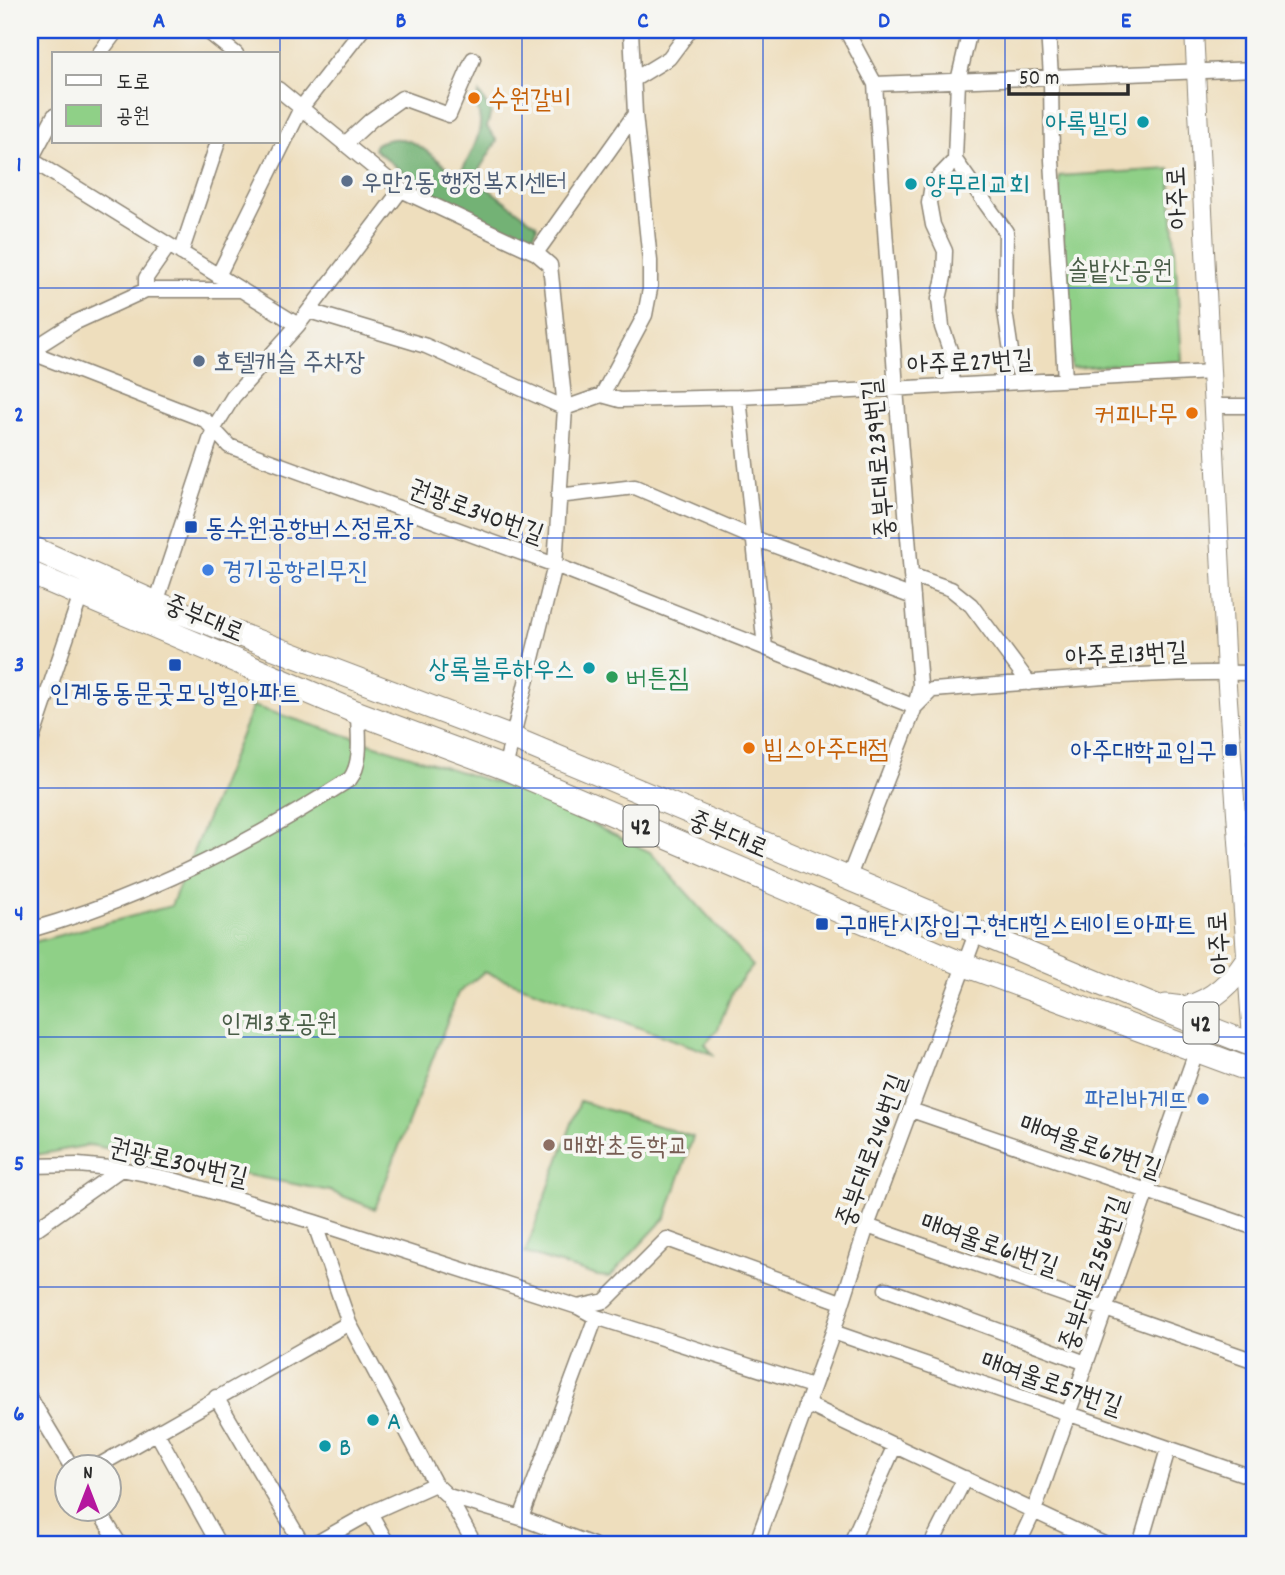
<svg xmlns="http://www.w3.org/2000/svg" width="1285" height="1575" font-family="Dekko,'Poor Story',sans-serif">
  <rect width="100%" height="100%" fill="#f6f6f2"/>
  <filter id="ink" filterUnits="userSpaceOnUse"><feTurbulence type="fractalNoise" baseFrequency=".0143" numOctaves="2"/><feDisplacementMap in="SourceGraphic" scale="14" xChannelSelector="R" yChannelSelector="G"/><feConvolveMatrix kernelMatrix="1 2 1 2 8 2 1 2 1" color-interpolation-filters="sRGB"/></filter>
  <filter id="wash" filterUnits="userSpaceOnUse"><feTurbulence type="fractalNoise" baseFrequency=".00686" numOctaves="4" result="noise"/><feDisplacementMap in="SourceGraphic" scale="28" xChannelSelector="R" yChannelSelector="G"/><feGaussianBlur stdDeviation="1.57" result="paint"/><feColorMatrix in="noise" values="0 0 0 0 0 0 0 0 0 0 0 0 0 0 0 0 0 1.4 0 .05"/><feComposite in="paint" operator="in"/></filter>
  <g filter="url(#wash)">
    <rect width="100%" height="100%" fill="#eedebd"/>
    <path fill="#8fd087" stroke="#5d7e59" stroke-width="2" d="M1170,169L1182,361L1071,368L1059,176Z
      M253,706L527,793L650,852L753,966L733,990L717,1031L705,1044L713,1054L484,972L458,993L375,1209L330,1191L90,1145L30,1156V943L171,906Z
      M580,1101L693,1137L666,1217L610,1277L598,1276L525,1253Z"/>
    <path fill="#73b274" stroke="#4f6e50" stroke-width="2" d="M479,93L491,112L487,127L497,141L477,173L476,180L536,224L537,228L530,244L421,187L374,149L376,144C411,126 430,158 459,175C467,162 481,137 480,121C479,108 474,108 479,93Z"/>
  </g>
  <g filter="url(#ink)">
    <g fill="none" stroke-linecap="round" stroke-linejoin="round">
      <defs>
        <path id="minor" d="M206,30L236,54
          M846,30L875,84L896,389L920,685L915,707L848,879
          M1048,30L1051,77L1052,160L1065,380
          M99,54L117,30
          M633,80L669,58L690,30
          M875,84L1255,69
          M278,89L401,190L536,253
          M345,144L371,120L402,98L449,115L473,59
          M30,159L298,325
          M31,159L54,116
          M955,160L1006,232L1005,311L1011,351L1023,382
          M181,253L218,142
          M218,276L301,108L362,30
          M146,290H242
          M309,311L426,346L565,408L602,395L620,400L739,397L1212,372
          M30,351L74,323L146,290V278L169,245
          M30,352L205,420L229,446L555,565L915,707L932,690C1039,682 1148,671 1255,673
          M951,386L952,356L942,327L939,299L944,277L945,251L933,225L929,203L932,184L955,160L958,81L970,30
          M602,395L645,315L650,289V261L635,114
          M739,397L765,648
          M1214,406H1255
          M558,496L635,487L754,538L913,597
          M911,575L951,589L971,605L1029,683
          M156,603L214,428L233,397L298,325L401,190
          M30,745L81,595
          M505,768L555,565L565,408L550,265L536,253L635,114L631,30
          M1238,852L1255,858
          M30,930C143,898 251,843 350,779C363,762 358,734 358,713
          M911,1110L1255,1228
          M30,1166L78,1165L121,1169L170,1179L314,1222L578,1307L596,1317L812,1386
          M314,1222L349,1323L435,1484L448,1496L475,1545
          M867,1226L1255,1361
          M30,1233L121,1169
          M886,1289L1086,1363
          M578,1307L605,1301L667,1239L841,1302
          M833,1332L1255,1478
          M216,1397L303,1545
          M30,1398L71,1466
          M806,1404L1106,1545
          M157,1433L219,1545
          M98,1466L349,1323
          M448,1496L521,1518L593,1545
          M97,1508L120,1545
          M370,1513L388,1545
          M521,1518L596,1317
          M313,1545L370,1513L435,1484
          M756,1545L833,1332L867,1226L977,931
          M850,1545L895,1445
          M931,1545L965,1478
          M1018,1545L1034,1511L1196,1052
          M1140,1545L1168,1449"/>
        <path id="tertiary" d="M1194,30L1226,672L1253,1053"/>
        <path id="primary" d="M30,547L156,603L512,738L1149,1004L1255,1046
          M30,573L358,713L505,768L965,965L1255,1072
          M1166,1006C1173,1006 1182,1009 1188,1007C1213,1001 1233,981 1246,961"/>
      </defs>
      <use href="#minor" stroke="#8c8474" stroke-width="17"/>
      <use href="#tertiary" stroke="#8c8474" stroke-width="20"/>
      <use href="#primary" stroke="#8c8474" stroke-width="25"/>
      <use href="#minor" stroke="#fff" stroke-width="14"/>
      <use href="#tertiary" stroke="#fff" stroke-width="18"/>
      <use href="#primary" stroke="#fff" stroke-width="23"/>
    </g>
  </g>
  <path fill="none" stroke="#1d4ed8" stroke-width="2" stroke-opacity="0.55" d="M280,30V1545M522,30V1545M763,30V1545M1005,30V1545M30,288H1255M30,538H1255M30,788H1255M30,1037H1255M30,1287H1255"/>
  <g fill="#e8710a" stroke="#f6f6f2" stroke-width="2.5">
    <circle cx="474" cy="98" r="7"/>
    <circle cx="1192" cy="413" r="7"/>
    <circle cx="749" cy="748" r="7"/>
  </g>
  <g fill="#0f9aa8" stroke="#f6f6f2" stroke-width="2.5">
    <circle cx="1143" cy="122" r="7"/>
    <circle cx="911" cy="184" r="7"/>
    <circle cx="589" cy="668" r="7"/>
    <circle cx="373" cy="1420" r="7"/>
    <circle cx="325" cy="1446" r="7"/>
  </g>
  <g fill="#5c6f8a" stroke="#f6f6f2" stroke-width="2.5">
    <circle cx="347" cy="181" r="7"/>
    <circle cx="199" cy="361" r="7"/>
  </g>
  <g fill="#1a4fb4" stroke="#f6f6f2" stroke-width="2.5">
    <rect x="184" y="520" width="14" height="14" rx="3.5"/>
    <rect x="168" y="658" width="14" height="14" rx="3.5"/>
    <rect x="1224" y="743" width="14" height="14" rx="3.5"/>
    <rect x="815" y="917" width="14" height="14" rx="3.5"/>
  </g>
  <g fill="#3f7fe0" stroke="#f6f6f2" stroke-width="2.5">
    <circle cx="208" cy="570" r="7"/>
    <circle cx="1203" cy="1099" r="7"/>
  </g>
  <circle fill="#2e9e5b" stroke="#f6f6f2" stroke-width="2.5" cx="612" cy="677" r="7"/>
  <circle fill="#8d6e63" stroke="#f6f6f2" stroke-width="2.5" cx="549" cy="1145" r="7"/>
  <g text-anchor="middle" stroke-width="7" stroke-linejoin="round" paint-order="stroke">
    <g fill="#f6f6f2" stroke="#686867" stroke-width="2">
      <rect x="623.5" y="805.5" width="35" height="41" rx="5"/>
      <rect x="1183.5" y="1002.5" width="35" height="41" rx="5"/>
    </g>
    <g font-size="24" font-weight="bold" fill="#2b2b2b">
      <text x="641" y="834">42</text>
      <text x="1201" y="1031">42</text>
    </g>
    <g font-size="26" fill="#c56008" stroke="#f6f6f2" text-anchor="start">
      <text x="488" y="107">수원갈비</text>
      <text x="1178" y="422" text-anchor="end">커피나무</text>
      <text x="763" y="757">빕스아주대점</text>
    </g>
    <g font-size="26" fill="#0d838f" stroke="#f6f6f2" text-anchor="start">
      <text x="1129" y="131" text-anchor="end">아록빌딩</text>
      <text x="925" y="193">양무리교회</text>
      <text x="575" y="677" text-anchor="end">상록블루하우스</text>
      <text x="387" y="1429">A</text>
      <text x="339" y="1455">B</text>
    </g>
    <g font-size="26" fill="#4e5e75" stroke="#f6f6f2" text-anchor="start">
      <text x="361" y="190">우만2동 행정복지센터</text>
      <text x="213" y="370">호텔캐슬 주차장</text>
    </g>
    <g font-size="26" fill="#2b2b2b" stroke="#f6f6f2">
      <text transform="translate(1176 198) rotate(-93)" y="9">아주로</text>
      <text transform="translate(970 361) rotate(-3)" y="9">아주로27번길</text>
      <text transform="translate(877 459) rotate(-95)" y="9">중부대로239번길</text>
      <text transform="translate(477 510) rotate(20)" y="9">권광로340번길</text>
      <text transform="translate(205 617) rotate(23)" y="9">중부대로</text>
      <text transform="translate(1126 653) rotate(-3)" y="9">아주로13번길</text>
      <text transform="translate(729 833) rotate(23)" y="9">중부대로</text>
      <text transform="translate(1218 943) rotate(-94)" y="9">아주로</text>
      <text transform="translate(1091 1145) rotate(19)" y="9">매여울로67번길</text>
      <text transform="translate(870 1150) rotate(-70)" y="9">중부대로246번길</text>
      <text transform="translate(179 1161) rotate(13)" y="9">권광로304번길</text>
      <text transform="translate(990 1243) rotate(19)" y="9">매여울로61번길</text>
      <text transform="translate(1092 1273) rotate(-71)" y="9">중부대로256번길</text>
      <text transform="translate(1052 1382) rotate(19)" y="9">매여울로57번길</text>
    </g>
    <g font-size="26" fill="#495d47" stroke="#f6f6f2">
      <text x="1120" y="278">솔밭산공원</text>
      <text x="279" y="1031">인계3호공원</text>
    </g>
    <g font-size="26" fill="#164399" stroke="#f6f6f2" text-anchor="start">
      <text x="205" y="536">동수원공항버스정류장</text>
      <text x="175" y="701" text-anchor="middle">인계동동문굿모닝힐아파트</text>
      <text x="1217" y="759" text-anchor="end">아주대학교입구</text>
      <text x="836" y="933">구매탄시장입구.현대힐스테이트아파트</text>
    </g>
    <g font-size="26" fill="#366cbe" stroke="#f6f6f2" text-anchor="start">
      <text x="222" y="579">경기공항리무진</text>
      <text x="1189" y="1108" text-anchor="end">파리바게뜨</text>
    </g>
    <g font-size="26" fill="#27864d" stroke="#f6f6f2" text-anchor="start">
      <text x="626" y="686">버튼짐</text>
    </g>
    <g font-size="26" fill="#785e54" stroke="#f6f6f2" text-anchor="start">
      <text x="563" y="1154">매화초등학교</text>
    </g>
  </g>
  <rect width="1285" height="1575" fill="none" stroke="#f6f6f2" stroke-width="77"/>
  <rect x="52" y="52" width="228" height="91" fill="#f6f6f2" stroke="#a5a5a2" stroke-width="2"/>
  <rect x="66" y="75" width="35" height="10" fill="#ffffff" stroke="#a5a5a2" stroke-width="2"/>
  <text x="116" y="88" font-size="21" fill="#2b2b2b">도로</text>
  <rect x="66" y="105" width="35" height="21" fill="#8fd087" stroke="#a5a5a2" stroke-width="2"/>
  <text x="116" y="122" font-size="21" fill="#2b2b2b">공원</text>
  <g transform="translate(88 1488)"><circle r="33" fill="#f6f6f2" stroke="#a5a5a2" stroke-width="2"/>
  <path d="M0-5L12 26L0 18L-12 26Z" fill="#b5179e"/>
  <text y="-10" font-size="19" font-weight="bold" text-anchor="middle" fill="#2b2b2b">N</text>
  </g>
  <path d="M1009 84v10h119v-10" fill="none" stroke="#2b2b2b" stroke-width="3.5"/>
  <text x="1019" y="84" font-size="21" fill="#2b2b2b" stroke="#f6f6f2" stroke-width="5" paint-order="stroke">50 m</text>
  <rect x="38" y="38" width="1208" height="1498" fill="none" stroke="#1d4ed8" stroke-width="2.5"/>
  <g font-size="23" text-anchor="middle" font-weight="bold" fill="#1d4ed8">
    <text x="159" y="27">A</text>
    <text x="401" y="27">B</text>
    <text x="643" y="27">C</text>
    <text x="884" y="27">D</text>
    <text x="1126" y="27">E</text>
    <text x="19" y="171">1</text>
    <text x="19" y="421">2</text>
    <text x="19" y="671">3</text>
    <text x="19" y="920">4</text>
    <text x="19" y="1170">5</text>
    <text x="19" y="1420">6</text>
  </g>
</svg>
